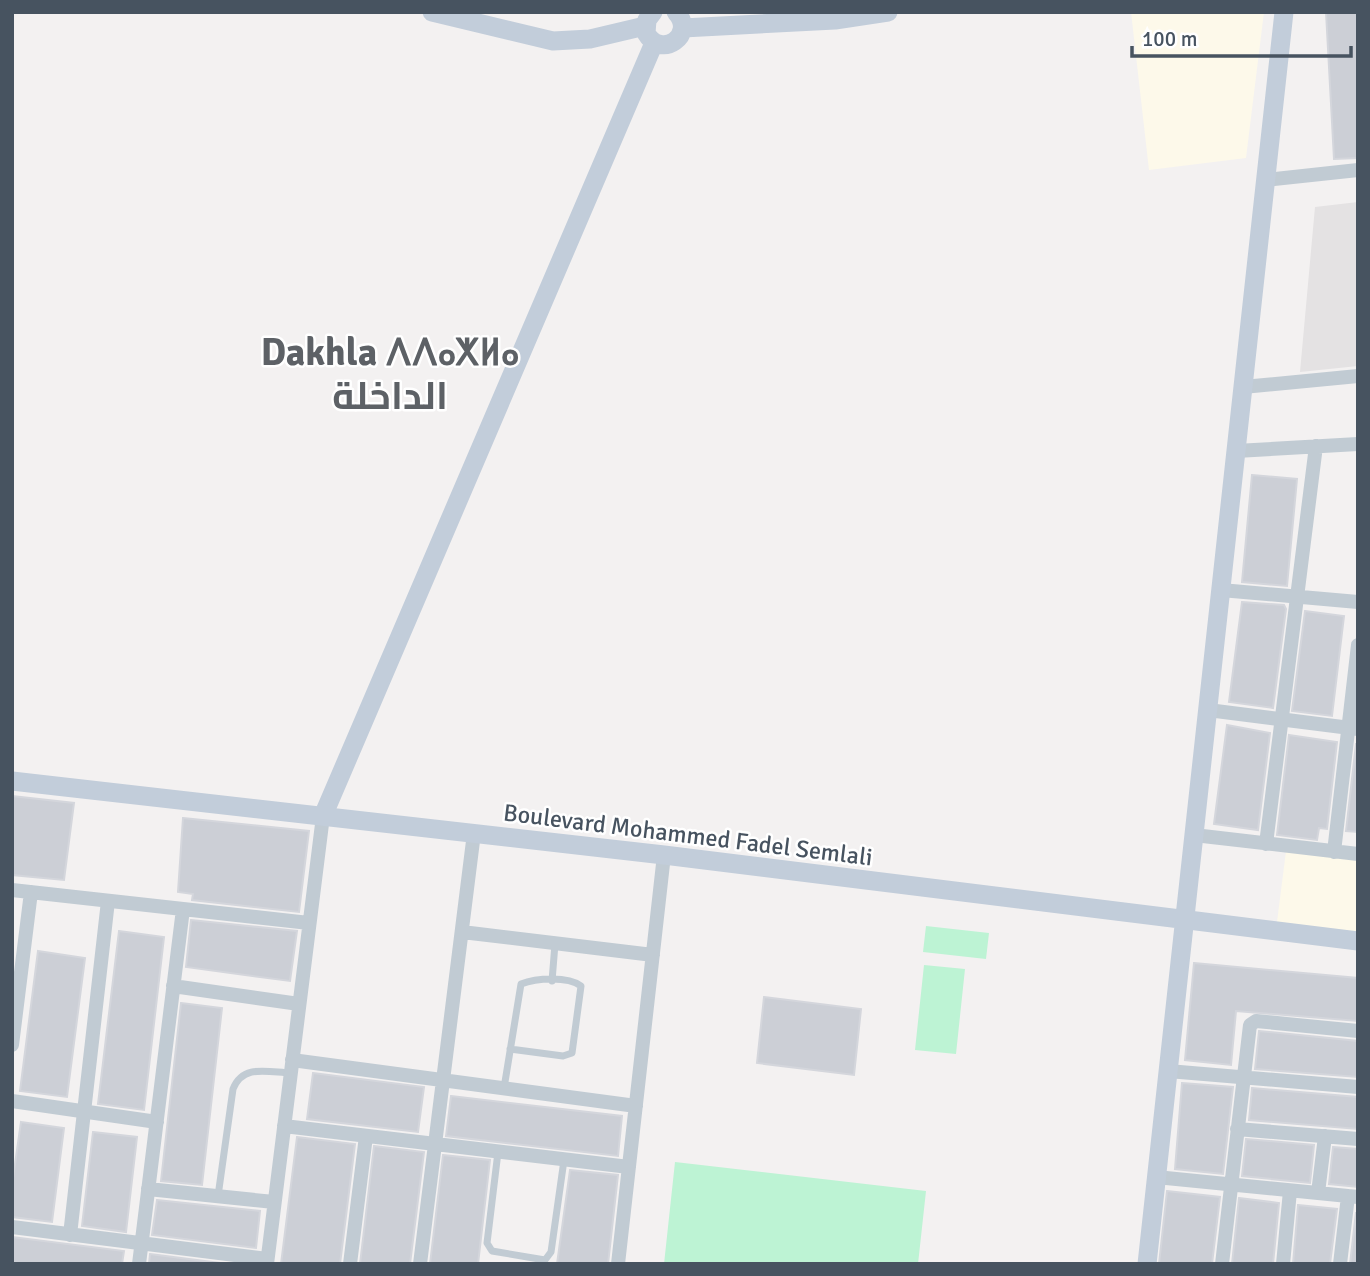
<svg xmlns="http://www.w3.org/2000/svg" width="1370" height="1276" font-family="Signika,Cairo,'Noto Sans Tifinagh',sans-serif">
  <rect width="100%" height="100%" fill="#f3f1f1"/>
  <path fill="#fdf9ea" d="M1131,12H1264L1246,158L1149,170Z
    M1286,851L1358,860V932L1277,922Z"/>
  <path fill="#e4e2e3" d="M1358,202V366L1300,372L1315,207Z"/>
  <path fill="#bdf3d4" d="M926,926L989,933L986,959L923,952Z
    M924,965L965,969L956,1054L915,1050Z
    M675,1162L926,1191L918,1264H664Z"/>
  <path fill="#cccfd6" stroke="#d4d6dc" stroke-width="2" d="M1326,12H1358V158L1334,159Z
    M1252,475L1297,479L1287,586L1242,582Z
    M1242,602L1284,605L1286,609L1273,708L1229,702Z
    M1305,611L1344,616L1332,716L1292,711Z
    M1227,725L1270,733L1258,830L1214,824Z
    M1289,735L1337,742L1327,829L1319,828L1317,840L1277,835Z
    M1356,744H1358V832L1346,831Z
    M12,796L74,803L64,880L12,875Z
    M183,818L309,831L299,912L192,900L193,894L178,892Z
    M191,920L297,931L290,981L186,967Z
    M119,931L164,937L144,1110L98,1104Z
    M38,951L85,958L67,1097L20,1091Z
    M1194,963L1358,978V1021L1236,1011L1231,1065L1185,1060Z
    M764,997L861,1009L854,1075L757,1063Z
    M181,1003L222,1008L202,1185L161,1181Z
    M1259,1031L1358,1041V1077L1255,1069Z
    M313,1073L424,1087L418,1132L307,1119Z
    M1182,1083L1233,1087L1223,1174L1175,1169Z
    M1252,1088L1358,1097V1129L1249,1120Z
    M451,1096L622,1116L618,1156L446,1136Z
    M21,1122L64,1128L52,1222L12,1217V1185Z
    M93,1132L137,1137L126,1232L82,1226Z
    M297,1137L355,1144L340,1264H281Z
    M1246,1139L1314,1145L1310,1183L1242,1176Z
    M374,1146L424,1152L410,1264H360Z
    M1333,1147L1358,1149V1187L1329,1184Z
    M443,1155L490,1160L478,1264H430Z
    M570,1170L618,1175L608,1264H557Z
    M1167,1191L1220,1197L1212,1264H1159Z
    M1239,1198L1279,1203L1273,1264H1232Z
    M157,1200L260,1211L256,1248L152,1235Z
    M1298,1205L1337,1209L1330,1264H1293Z
    M1356,1212L1358,1264H1350Z
    M12,1237L124,1251L122,1264H12Z
    M150,1254L228,1264H149Z"/>
  <g fill="none" stroke-linecap="round" stroke-linejoin="round">
    <path stroke="#c1cbd3" stroke-width="7" d="M552,981L555,944
      M504,1088L521,984C536,978 568,976 581,986L572,1053L563,1056L510,1049
      M498,1152L487,1243L492,1251L545,1260L551,1252L564,1160
      M218,1196L233,1089C243,1064 267,1072 291,1073"/>
    <path stroke="#c1cbd3" stroke-width="14" d="M1265,180L1358,170
      M1243,387L1358,376
      M1236,451L1358,444
      M1221,590L1358,602
      M1208,710L1358,729
      M1194,835L1358,854
      M1266,844L1316,446
      M1334,852L1358,645
      M12,890L309,923
      M462,932L653,955
      M173,986L299,1004
      M12,1045L31,892
      M292,1060L636,1106
      M1168,1071L1358,1087
      M12,1101L157,1122
      M284,1126L629,1167
      M1237,1129L1358,1139
      M1156,1177L1358,1197
      M148,1189L274,1202
      M1318,1193L1325,1136
      M12,1227L267,1259
      M70,1235L108,901
      M139,1264L183,909
      M267,1264L323,816
      M350,1264L366,1136
      M420,1264L474,833
      M618,1264L664,855
      M1222,1264L1250,1025L1256,1021L1358,1031
      M1283,1264L1290,1191
      M1340,1264L1348,1196"/>
    <path stroke="#c2cdda" stroke-width="19" d="M432,12L553,41L590,39L645,26
      M653,12L647,20L646,33C661,60 697,35 676,12
      M683,28L835,20L888,12
      M12,781L664,855L1358,941
      M323,816L654,43
      M1147,1264L1284,12"/>
  </g>
  <g text-anchor="middle" stroke-width="5" stroke-linejoin="round" paint-order="stroke">
    <g font-size="24" fill="#475360" stroke="#fff">
      <text transform="translate(688 835) rotate(7)" y="8">Boulevard Mohammed Fadel Semlali</text>
    </g>
    <g font-size="38" font-weight="bold" fill="#5d6166" stroke="#fff">
      <text x="390" y="365">Dakhla ⴷⴷⴰⵅⵍⴰ<tspan x="390" dy="44">الداخلة</tspan></text>
    </g>
  </g>
  <rect width="1370" height="1276" fill="none" stroke="#475360" stroke-width="28"/>
  <path d="M1132 46v10h219v-10" fill="none" stroke="#475360" stroke-width="3.5"/>
  <text x="1142" y="46" font-size="21" fill="#475360" stroke="#ffffff" stroke-width="5" paint-order="stroke">100 m</text>
</svg>
